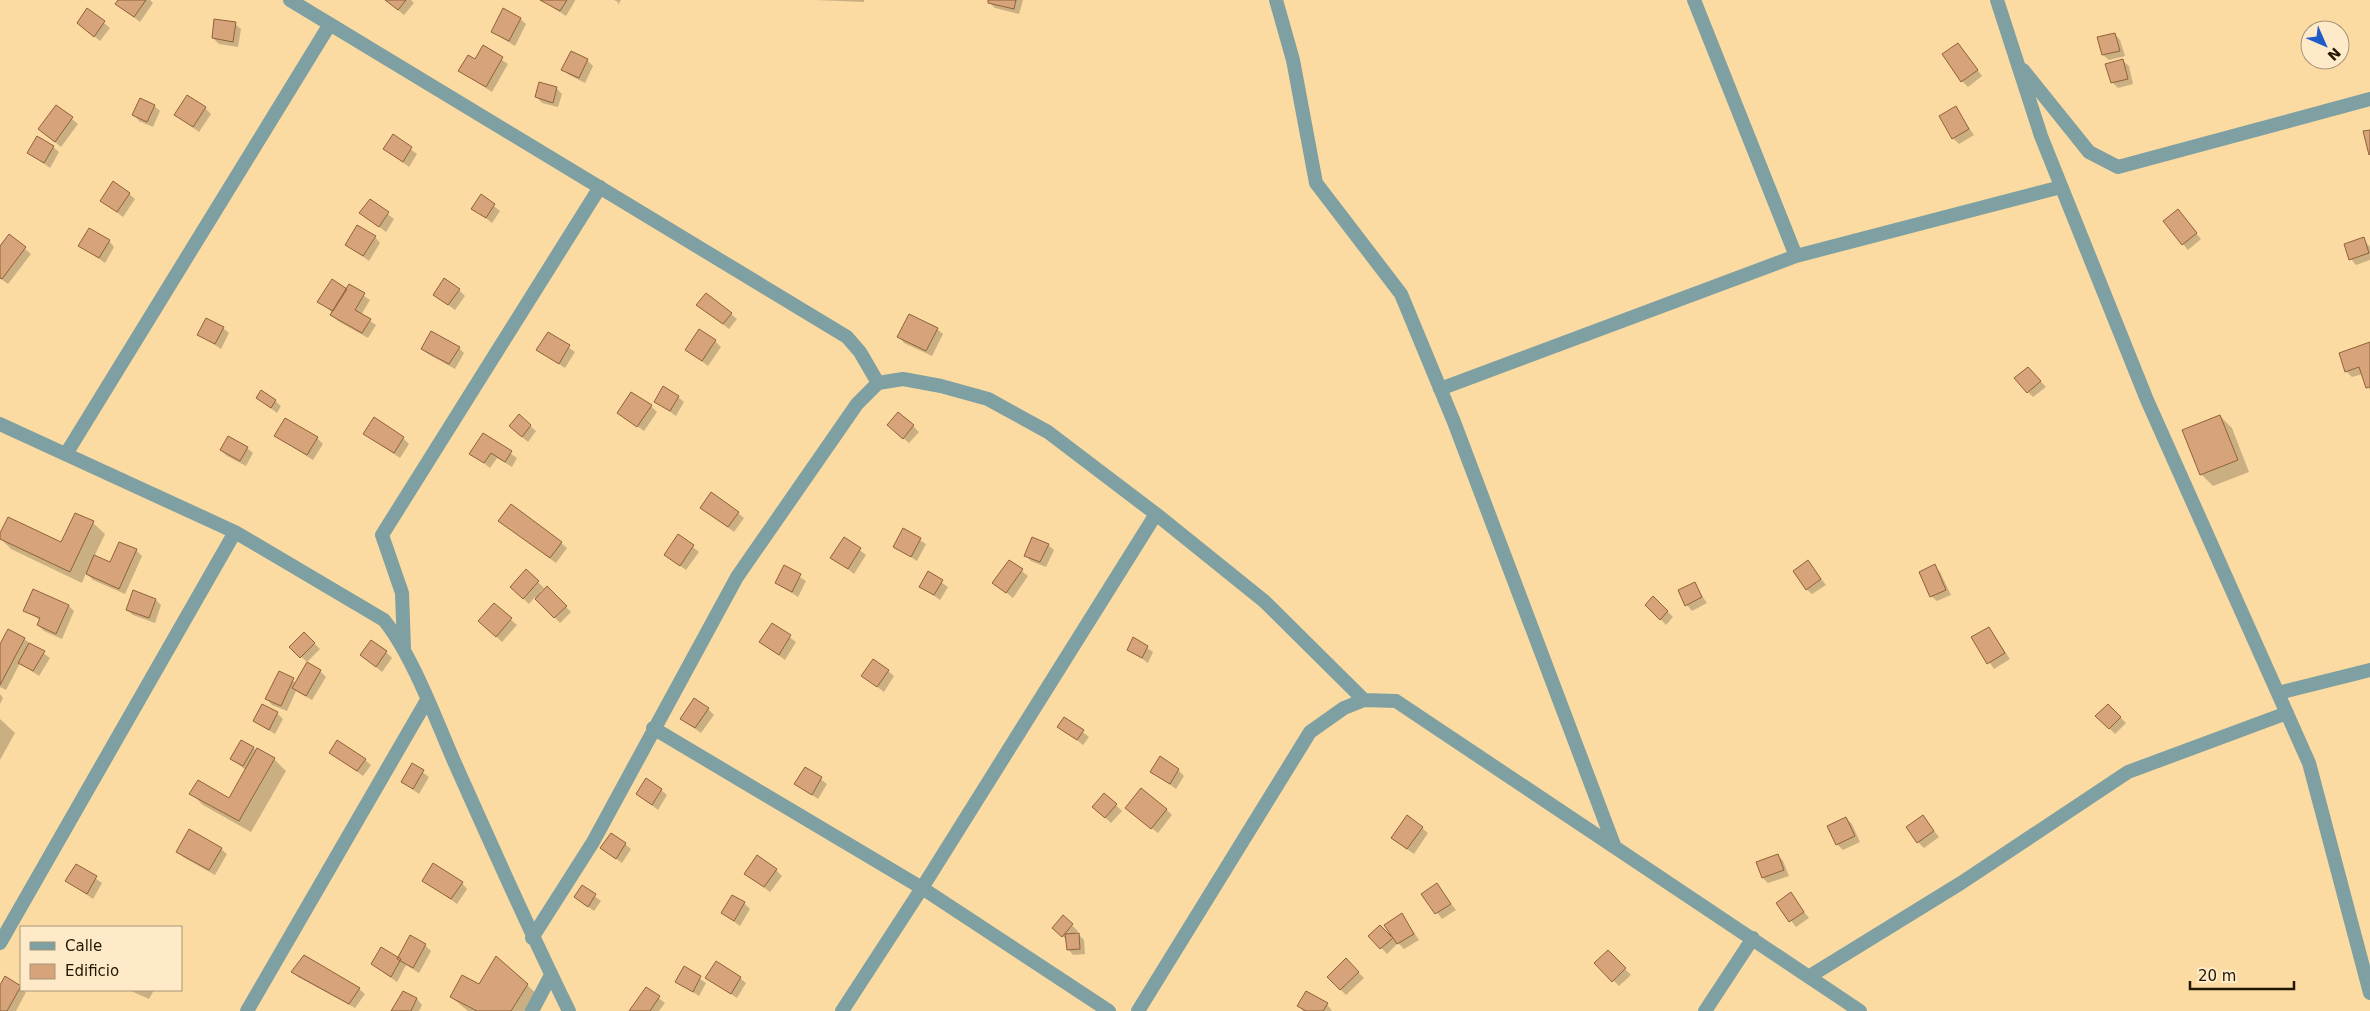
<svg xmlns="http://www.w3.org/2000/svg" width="2370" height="1011" font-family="'DejaVu Sans',sans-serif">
  <rect width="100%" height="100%" fill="#fcdba2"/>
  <path fill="#0003" d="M120,0H150L153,3L140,22L117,4Z
    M386,0H411L414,3L404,15Z
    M541,0H575V1L566,16Z
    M614,0H621L618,5V2Z
    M815,0H864V2Z
    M990,0H1023L1019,14L995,8L989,2Z
    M88,10L110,28L100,41L78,23Z
    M520,19L526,24L515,46L492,32Z
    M235,24L241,29L238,47L219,44L213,38Z
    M2115,34L2120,40L2125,56L2109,60L2103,55L2099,38Z
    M1958,44L1982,76L1968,87L1962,81Z
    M483,47L508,64L492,92L460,71L475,61Z
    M587,60L593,66L585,83L569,75L563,69Z
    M2123,61L2129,66L2133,84L2118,88L2112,82Z
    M540,84L557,89L562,94L558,107L542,103L537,97Z
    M56,106L78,124L61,147L39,129Z
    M154,106L160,111L153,127L139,121L134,115Z
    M205,108L211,114L199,132L176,115Z
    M1955,108L1974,135L1959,144L1953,138Z
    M393,136L417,154L409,167L385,149Z
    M53,147L59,152L50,168L29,153Z
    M129,194L135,199L123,217L102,201Z
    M481,196L500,211L492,223L473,208Z
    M370,201L394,219L386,232L361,213Z
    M2183,217L2201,239L2188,250L2183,244Z
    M9,235L31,254L8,284L0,278V248Z
    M375,237L380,243L369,261L347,245Z
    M2363,239L2370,247V260L2356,265L2351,259Z
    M109,241L114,247L105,263L80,245Z
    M349,286L370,300L361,315L376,325L368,338L338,321L332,315L333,313L319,302L347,290Z
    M459,290L465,296L455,310L434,295Z
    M704,310L731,314L737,319L729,329Z
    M223,328L229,333L221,349L199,335Z
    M937,329L943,334L932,356L904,343L899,337Z
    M549,334L575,352L565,368L538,350Z
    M715,341L721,347L708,366L687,350Z
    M2370,343V390L2363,374L2352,377L2347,372L2340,354Z
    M459,348L464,353L455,369L428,354L422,349Z
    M2034,374L2046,387L2033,397L2028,392Z
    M678,397L684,402L676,416L656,402Z
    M257,398L275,401L281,406L277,413Z
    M651,406L657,412L644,431L618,413Z
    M519,416L536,431L528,442L516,432Z
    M2220,416L2232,428L2249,472L2213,486L2201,474Z
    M913,426L919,432L909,443L894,430Z
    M364,434L403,438L409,444L400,458Z
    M483,434L517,458L512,467L497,458L490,468L471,453Z
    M275,436L317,438L323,444L313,460Z
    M247,448L253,453L246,466L227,456L221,450Z
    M702,508L738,513L744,518L734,532Z
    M76,514L93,523L105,534L94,557L111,564L136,550L142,556L125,594L93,580L86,573L82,583L11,549L0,538V536L62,543Z
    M500,521L561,543L567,548L556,563Z
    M903,529L926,544L917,561L894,546Z
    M679,536L699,552L686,570L672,560Z
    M844,538L866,555L854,574L832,557Z
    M1048,545L1054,550L1046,567L1031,561L1026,556Z
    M1009,561L1028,576L1013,598L994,583Z
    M1808,562L1826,585L1812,594L1806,589Z
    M1934,566L1940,572L1951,595L1937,601L1931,596Z
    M785,567L806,581L798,597L776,583Z
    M526,571L544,588L540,592L541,593L547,588L571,612L560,623L535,597L529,604L511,587Z
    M928,573L948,587L940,600L920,586Z
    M1694,584L1707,603L1692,611L1687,605Z
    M134,592L156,600L161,605L155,623L133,615L127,610Z
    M1653,597L1673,617L1666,625L1647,605Z
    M494,605L517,625L502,642L486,627Z
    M69,606L74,611L62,639L44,631L38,625L40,620L24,610Z
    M772,624L796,642L785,660L761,642Z
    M1989,628L2010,659L1994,669L1973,638Z
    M304,633L320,649L307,662L291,647Z
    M24,639L50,658L39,676L20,663L6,690L0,687V646Z
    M1134,639L1153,652L1148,663L1128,649Z
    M386,652L392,658L382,672L362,655Z
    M320,671L326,677L312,700L296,691L287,711L272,705L267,699L279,673L296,683Z
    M888,671L894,676L884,692L863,676Z
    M0,694L3,698L0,704Z
    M2108,705L2126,723L2115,734L2097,716Z
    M708,709L714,715L701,733L682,719Z
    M277,713L283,719L275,734L254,721Z
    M1065,718L1089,737L1083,745L1059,726Z
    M0,719L15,733L0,760Z
    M242,742L274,759L286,771L251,832L203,805L191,793L230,799L246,770L231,759Z
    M331,753L365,760L371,765L363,776Z
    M413,765L429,777L419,794L402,782Z
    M806,768L827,784L818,799L796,784Z
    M1178,770L1184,776L1176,789L1151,771Z
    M661,790L667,795L658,810L637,794Z
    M1104,794L1122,811L1111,823L1099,812Z
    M1166,809L1172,815L1158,833L1132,813Z
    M1922,816L1939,837L1924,848L1918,842Z
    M1846,818L1852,824L1860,842L1843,850L1837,844Z
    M1422,828L1428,833L1414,854L1398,843Z
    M625,844L631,849L622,863L602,848Z
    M221,849L227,854L215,875L183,857L178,851Z
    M1778,855L1783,861L1789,876L1768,883L1763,878Z
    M76,865L102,883L93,899L67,881Z
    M776,870L782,876L770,892L746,874Z
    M424,880L462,883L467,889L457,904Z
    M1436,885L1456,910L1442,919L1423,894Z
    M582,886L601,901L594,911L575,897Z
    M1790,894L1809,918L1796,927L1777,903Z
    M744,903L750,909L740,926L722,913Z
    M1402,915L1419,940L1404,949L1398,943L1387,954L1370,936L1380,926L1393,940Z
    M1063,917L1078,931L1075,934H1078L1084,940L1085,954L1073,955L1068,949L1067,940L1054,928Z
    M425,945L431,951L419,973L406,965L397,982L372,964L399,959Z
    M1608,952L1631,975L1619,986L1596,963Z
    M1346,960L1364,978L1346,995L1328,977Z
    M684,968L706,983L699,996L677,982Z
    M293,972L359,989L365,994L355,1008L298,977Z
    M706,977L740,978L746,983L737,998Z
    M527,985L539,996L530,1011H468L451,997L479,986Z
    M21,986V990L26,992L16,1011H0V987Z
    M646,988L665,1003L659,1011H630Z
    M129,990H154L149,999Z
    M403,993L417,999L422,1005L419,1011H393Z
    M1327,1004L1332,1011H1303L1299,1006Z"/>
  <path fill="#d6a37a" stroke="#906239" d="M118,0H146L134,17L115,4Z
    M385,0H406L398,10Z
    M540,0H567L560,11Z
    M988,0H1016L1014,9L988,3Z
    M87,8L105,21L94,37L77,23Z
    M503,8L521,18L509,41L491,32Z
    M214,19L236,22L233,42L212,38Z
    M2115,33L2120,51L2102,55L2097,37Z
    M1958,43L1978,70L1961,82L1942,54Z
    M483,45L503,57L486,87L458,71L468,55L475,59Z
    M571,51L588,59L579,78L561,70Z
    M2123,59L2128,79L2111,83L2105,64Z
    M539,82L557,87L553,103L535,97Z
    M187,95L206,107L193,127L174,115Z
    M140,98L155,105L147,122L132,115Z
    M56,105L73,117L55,142L38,129Z
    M1956,106L1969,129L1952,139L1939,116Z
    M2370,130V154L2369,155L2363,131Z
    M393,134L412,147L403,162L383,149Z
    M37,136L54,146L44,163L27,153Z
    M113,181L130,193L117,212L100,201Z
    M481,194L495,204L486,218L471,209Z
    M370,199L389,212L379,227L359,213Z
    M2178,209L2197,233L2182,245L2163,221Z
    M357,225L376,236L363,256L345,245Z
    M89,228L110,240L99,258L78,246Z
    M9,234L26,247L2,279L0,278V246Z
    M2364,237L2369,253L2349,260L2344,244Z
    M444,278L460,289L448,305L433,295Z
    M332,279L347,289L333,311L317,302Z
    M349,284L365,293L355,310L371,319L362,333L330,315Z
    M706,293L732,313L723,324L696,305Z
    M909,314L938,328L926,351L897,337Z
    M206,318L224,327L215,344L197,335Z
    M699,329L716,340L702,361L685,350Z
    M431,331L460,347L449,364L421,349Z
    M548,332L570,345L559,364L536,350Z
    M2370,342V387L2366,388L2359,367L2345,372L2339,353Z
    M2028,367L2041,381L2027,393L2014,378Z
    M663,386L679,396L670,411L654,402Z
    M261,390L276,400L271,408L256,398Z
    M631,392L652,405L637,427L617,413Z
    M898,412L914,425L903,439L887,425Z
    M519,414L531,425L522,437L509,426Z
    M2220,415L2238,460L2200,475L2182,430Z
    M374,417L404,437L394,453L363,434Z
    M285,418L318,437L307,455L274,436Z
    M483,433L512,451L505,462L491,453L484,463L469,454Z
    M228,436L248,447L240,461L220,450Z
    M711,492L739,512L728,527L700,508Z
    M511,504L562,542L550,558L498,521Z
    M75,513L94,521L70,572L0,539V533L8,517L61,542Z
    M903,528L921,538L911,557L893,547Z
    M678,534L694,545L680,566L664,555Z
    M844,537L861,548L848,569L830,558Z
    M1032,537L1049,544L1040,562L1024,556Z
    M119,542L137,549L119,589L86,574L94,555L110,562Z
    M1009,560L1023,569L1006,593L992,583Z
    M1808,560L1821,579L1806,590L1793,571Z
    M1935,564L1946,590L1930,597L1919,572Z
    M784,565L801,574L792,592L775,583Z
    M526,569L539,581L523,599L510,587Z
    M928,571L943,580L934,595L919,587Z
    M1695,582L1702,597L1685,606L1678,590Z
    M547,586L567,606L554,618L535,599Z
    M33,589L69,605L56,634L37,625L40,618L23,611Z
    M133,590L156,599L149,618L126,610Z
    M1653,596L1668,611L1660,620L1645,605Z
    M494,603L512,618L496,637L478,621Z
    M772,623L791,635L779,655L759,642Z
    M1989,627L2005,653L1987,664L1971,637Z
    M8,629L25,638L0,685V644Z
    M304,632L315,643L300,658L289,647Z
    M1133,637L1148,646L1142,658L1127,650Z
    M371,640L387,651L376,667L360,655Z
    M29,643L45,651L33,671L18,663Z
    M873,659L889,670L877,687L861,676Z
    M307,662L321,670L306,696L292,688Z
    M279,671L294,678L281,706L265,699Z
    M694,698L709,708L695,728L680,719Z
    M262,704L278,712L269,730L253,721Z
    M2108,704L2121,717L2109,729L2095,716Z
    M1064,717L1084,730L1077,740L1057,727Z
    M241,740L254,747L243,766L230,759Z
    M337,740L366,759L357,771L329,753Z
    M257,748L275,758L239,821L189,794L198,780L229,798Z
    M1160,756L1179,769L1170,784L1150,772Z
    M412,763L424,770L413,789L401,782Z
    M805,767L822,777L812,795L794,784Z
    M646,778L662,789L652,805L636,794Z
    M1141,788L1167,809L1151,829L1125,808Z
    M1104,793L1117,804L1105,818L1092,807Z
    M1407,815L1423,827L1407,849L1391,838Z
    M1923,815L1934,831L1917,843L1906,827Z
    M1846,817L1855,836L1836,845L1827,826Z
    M189,829L222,848L209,870L176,852Z
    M611,833L626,843L616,859L600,848Z
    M1778,854L1784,870L1762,878L1756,862Z
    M757,855L777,869L764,887L744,874Z
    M433,863L463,882L451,899L422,881Z
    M76,864L97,876L87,894L65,881Z
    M1437,883L1451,904L1435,914L1421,894Z
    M582,885L596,894L588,907L574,897Z
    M1791,892L1804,912L1789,922L1776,903Z
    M732,895L745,902L734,921L721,913Z
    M1402,913L1414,934L1397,944L1384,925Z
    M1063,915L1073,924L1062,937L1052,928Z
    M1380,925L1393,938L1380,949L1368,936Z
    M1079,933L1080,949L1067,950L1065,934Z
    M410,935L426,944L413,968L397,959Z
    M381,947L401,959L391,977L371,964Z
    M1608,950L1626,968L1612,982L1594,963Z
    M304,955L360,988L349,1004L291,972Z
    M496,956L528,984L511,1011H477L450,997L462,975L479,984Z
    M1346,958L1359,972L1340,990L1327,977Z
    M716,961L741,977L731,994L705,978Z
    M684,966L701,976L693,992L675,982Z
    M5,976L21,986L7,1011H0V985Z
    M646,987L660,996L650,1011H629Z
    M403,991L417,998L411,1011H391Z
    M1306,991L1328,1003L1323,1011H1306L1297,1006Z"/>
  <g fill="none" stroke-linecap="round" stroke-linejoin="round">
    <path stroke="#7ea0a2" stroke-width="14" d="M290,0L847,337L860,352L878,383
      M1276,0L1293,60L1316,183L1401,294L1454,422L1614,845
      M1694,0L1796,256
      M1997,0L2041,136L2147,400L2309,763L2370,993
      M2023,70L2089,152L2118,167L2370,99
      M1440,389L1796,256L2061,187
      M0,424L235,532L384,620C412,655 435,717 453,759C491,844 528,928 569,1011
      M66,454L330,24
      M404,648L402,593L382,535L600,187
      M2278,693L2370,670
      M653,728L922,888L1109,1011
      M532,938L593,842L737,577L857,404L878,383L903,379L941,386L988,399L1048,432L1156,514L1264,601L1364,700
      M0,943L235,532
      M1810,976L1961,883L2128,772L2287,713
      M247,1011L427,700
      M532,1011L551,975
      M842,1011L922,888L1156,514
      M1138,1011L1310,732L1344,708L1364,700L1396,701L1860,1011
      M1705,1011L1753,938"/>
  </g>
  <rect x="20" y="926" width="162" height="65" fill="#feeac8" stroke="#a69578"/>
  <rect x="30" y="942" width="25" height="8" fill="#7ea0a2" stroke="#a69578"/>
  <text x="65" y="951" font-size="15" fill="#221601">Calle</text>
  <rect x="30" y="964" width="25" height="15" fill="#d6a37a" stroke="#a69578"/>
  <text x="65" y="976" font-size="15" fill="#221601">Edificio</text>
  <g transform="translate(2325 45) rotate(135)"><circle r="24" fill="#feeac8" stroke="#a69578"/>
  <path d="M0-4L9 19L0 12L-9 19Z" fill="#1f5cc9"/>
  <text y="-8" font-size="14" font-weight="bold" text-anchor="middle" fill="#221601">N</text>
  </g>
  <path d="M2190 981v8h104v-8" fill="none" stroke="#221601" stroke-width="2.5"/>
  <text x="2198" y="981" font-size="15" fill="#221601" stroke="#feeac8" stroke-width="4" paint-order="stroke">20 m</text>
</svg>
